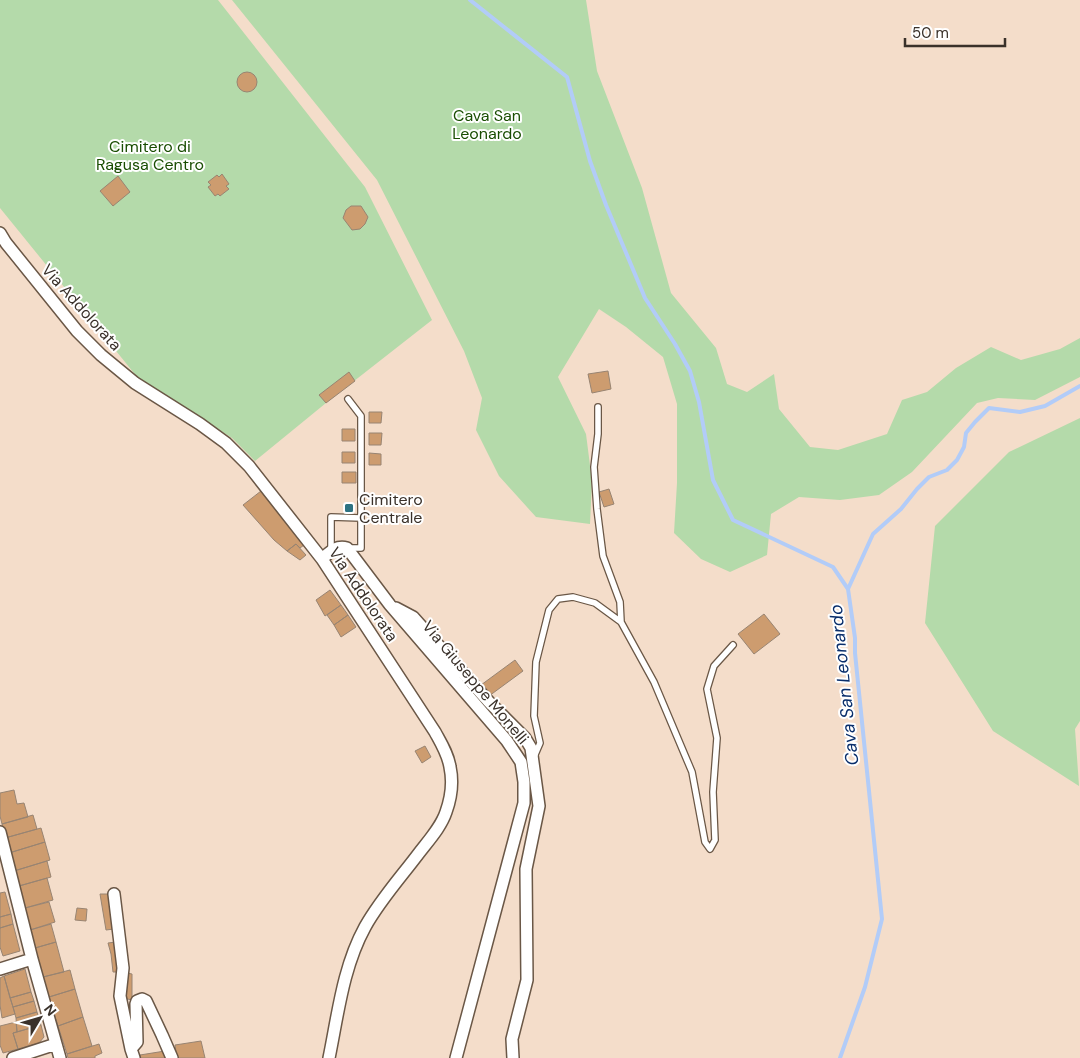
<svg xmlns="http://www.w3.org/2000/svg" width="1080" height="1058" font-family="'DM Sans',sans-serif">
  <rect width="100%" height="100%" fill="#f4ddca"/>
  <path fill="#b4daaa" d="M0,0H218L365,187L432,320L326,403L255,461L232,438L138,378L0,208Z
    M232,0H586L597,71L642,188L671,293L716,348L727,384L747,392L774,374L779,409L810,447L838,450L887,434L902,400L927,392L956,368L991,347L1021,360L1060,349L1080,338V377L1035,400L998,398L977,403L912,472L879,495L840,500L799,497L771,514L767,555L730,572L701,559L674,533L677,483V404L663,357L626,327L599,309L558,377L586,434L592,481L590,524L536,517L499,476L476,430L482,398L464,351L377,180Z
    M1080,418V721L1075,729L1079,786L993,731L925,623L935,526L1009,452Z"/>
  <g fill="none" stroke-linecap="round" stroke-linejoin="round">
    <path stroke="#b2ccf8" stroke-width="4" d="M470,0L567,77L590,161L606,205L645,298L675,344L690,371L699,402L713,480L733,520L833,567L848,589L855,638V653L882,919L865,987L840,1058
      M848,589L873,534L901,509L917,489L929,477L947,470L957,460L964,447L966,433L975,422L989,408L1020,412L1045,406L1080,386"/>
  </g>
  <path fill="#cd9c6f" stroke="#988472" d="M237 82a10 10 0 1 1 20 0a10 10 0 1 1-20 0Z
    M222,174L229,184L226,186L229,189L220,196L218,194L215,196L208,187L211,185L208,182L217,175L219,177Z
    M118,176L130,192L113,206L100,191Z
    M351,206H361L368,217L365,224L360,229L352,230L343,218L346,210Z
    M608,371L611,389L592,393L588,374Z
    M349,372L355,381L326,403L319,395Z
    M369,412H382L381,423H369Z
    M342,429H355V441H342Z
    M369,433H382L381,445H369Z
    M342,452H355V463H342Z
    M369,453L381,454V465H369Z
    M342,472H356V483H342Z
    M609,489L614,504L604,507L599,492Z
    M261,491L304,545L300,548L296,544L287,551L274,540L243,505Z
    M296,544L306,555L300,560L287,551Z
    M330,590L341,605L325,616L316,600Z
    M341,605L348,615L334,625L327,615Z
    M764,614L780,634L754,654L738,634Z
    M348,615L356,627L341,637L334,625Z
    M515,660L523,671L489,696L481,685Z
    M425,746L431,757L422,763L415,751Z
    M14,790L17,804L24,803L28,817L2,824L0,816V793Z
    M33,815L37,829L5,838L2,824Z
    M41,828L45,842L9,853L5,838Z
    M45,842L50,860L14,871L9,853Z
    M47,861L51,877L19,886L14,871Z
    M47,878L53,900L25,908L19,886Z
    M5,892L11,914L0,917V893Z
    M100,894H110L114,929L106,930Z
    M49,902L55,922L30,930L25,908Z
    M77,908L87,909L86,921L75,920Z
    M11,914L13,924L0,928V917Z
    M13,924L20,951L3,956L0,947V928Z
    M51,924L56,942L35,948L30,930Z
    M56,942L64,972L43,977L35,948Z
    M116,942L119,972H113L111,954L108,943Z
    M25,969L31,992L10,998L4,976Z
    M70,970L75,989L49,997L43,977Z
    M127,973L132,974V1000L123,998Z
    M4,976L15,1014L2,1018L0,1005V978Z
    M75,989L83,1017L58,1026L49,997Z
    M31,992L34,1001L13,1007L10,998Z
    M34,1001L37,1012L16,1018L13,1007Z
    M37,1012L41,1025L17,1032L16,1018Z
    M83,1017L92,1046L67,1054L58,1026Z
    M16,1022L17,1032L13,1033L18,1049L3,1053L0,1045V1026Z
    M41,1025L44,1037L39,1043L18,1049L13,1033Z
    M201,1041L205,1058H177L175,1045Z
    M99,1044L102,1053L95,1056V1058H68L67,1054Z
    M165,1051L166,1058H141L140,1055Z"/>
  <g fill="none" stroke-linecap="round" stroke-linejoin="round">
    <defs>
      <path id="lane" d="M348,399L361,416V518
        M598,407V434L594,467L597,509L603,556L620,602L621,622
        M331,551V517L361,518V548H347
        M534,757L540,743L534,716L536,662L549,610L558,599L573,597L595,603L621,622L654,682L692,772L705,842L710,849L715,840L713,792L717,738L707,689L714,666L733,645"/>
      <path id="street" d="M0,233L6,243L77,331L101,355L135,383L200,424L226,443L249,466L322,559L435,732C441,743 448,754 450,767C453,781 451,798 446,812C441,827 429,840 419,853C401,877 380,900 365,927C343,967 338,1014 329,1058
        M322,559C330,552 336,545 347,548L390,605L507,741L521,762L524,782V803L456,1058
        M396,608L413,617L489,702L525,738L531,748L539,806L526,869L527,980L512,1039L513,1058
        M0,832L32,959L60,1058
        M114,894L123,968L120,996L131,1049
        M0,969L32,959
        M13,1058L56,1044
        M134,1058L131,1049L137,1042L136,1004L137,1001L142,999L146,1001L162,1035L172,1058"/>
    </defs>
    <use href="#lane" stroke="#6a5746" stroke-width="8"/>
    <use href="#street" stroke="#6a5746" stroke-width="14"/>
    <use href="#lane" stroke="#fff" stroke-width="5.5"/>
    <use href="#street" stroke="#fff" stroke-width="11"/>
  </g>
  <rect fill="#2e7282" stroke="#fff" stroke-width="2" x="344" y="503" width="10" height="10" rx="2.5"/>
  <g text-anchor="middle" stroke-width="4" stroke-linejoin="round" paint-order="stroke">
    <g font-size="16" fill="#194d02" stroke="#fff">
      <text x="487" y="121">Cava San<tspan x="487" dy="18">Leonardo</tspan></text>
      <text x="150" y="152">Cimitero di<tspan x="150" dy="18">Ragusa Centro</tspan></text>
    </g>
    <g font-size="16" fill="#3a312a" stroke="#fff">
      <text transform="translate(82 307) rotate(48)" y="6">Via Addolorata</text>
      <text transform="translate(364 594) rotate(56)" y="6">Via Addolorata</text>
      <text transform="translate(476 682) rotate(50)" y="6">Via Giuseppe Monelli</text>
    </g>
    <g font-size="16" fill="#3a312a" stroke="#fff" text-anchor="start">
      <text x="359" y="505">Cimitero<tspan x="359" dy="18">Centrale</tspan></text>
    </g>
    <g font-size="18" font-style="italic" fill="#092e6b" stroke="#fff">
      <text transform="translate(844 685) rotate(-96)" y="6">Cava San Leonardo</text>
    </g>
  </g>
  <g transform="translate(40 1018) rotate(52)" stroke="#ffffff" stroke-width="4" paint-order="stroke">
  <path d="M0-4L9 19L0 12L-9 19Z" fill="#3a312a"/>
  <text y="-8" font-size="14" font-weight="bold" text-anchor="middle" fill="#3a312a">N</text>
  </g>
  <path d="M905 38v8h100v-8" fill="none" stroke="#3a312a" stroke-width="2.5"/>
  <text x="912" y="38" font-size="15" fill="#3a312a" stroke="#ffffff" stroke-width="4" paint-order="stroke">50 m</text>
</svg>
